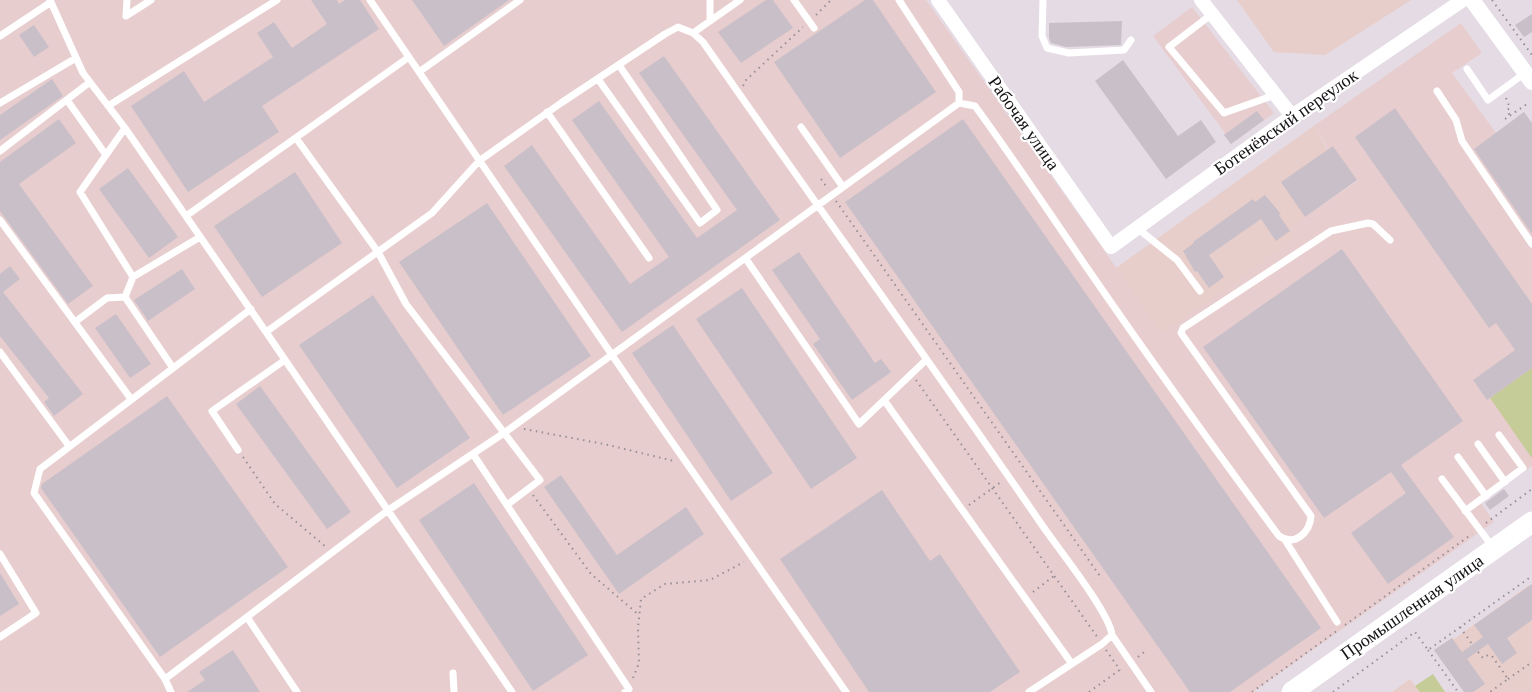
<svg xmlns="http://www.w3.org/2000/svg" width="1532" height="692" font-family="'Times New Roman',serif">
  <rect width="100%" height="100%" fill="#e5dbe4"/>
  <path fill="#e8cdcf" d="M0,0H926L1162,332L1295,238L1290,231L1305,217L1357,181L1333,146L1328,149L1315,125L1461,23L1482,53L1452,73L1496,133L1524,112L1532,123V466L1481,503L1494,522L1253,692H0Z
    M1192,7L1274,113L1231,144L1224,135L1225,133L1153,36Z"/>
  <path fill="#e8ceca" d="M1237,0H1411L1325,55L1274,52Z
    M1315,125L1327,149L1333,146L1357,180L1305,217L1290,231L1296,238L1162,333L1116,268Z
    M1529,585L1532,589V692H1464L1434,650L1452,638L1454,639Z
    M1410,679L1420,692H1392Z"/>
  <path fill="#c6cc97" d="M1532,368V457H1531L1490,398Z
    M1433,674L1445,692H1420L1415,686Z"/>
  <path fill="#c9bfc8" d="M311,0H337L339,4L345,0H360L379,29L262,106L279,132L188,192L131,106L184,71L204,102L273,57L257,33L274,22L292,48L327,24Z
    M412,0H509L444,46Z
    M766,0H773L793,28L741,63L718,32Z
    M865,0H873L936,92L840,158L774,62Z
    M1532,14V32L1524,37L1515,25Z
    M1122,21L1121,45L1066,47L1051,43L1049,38V23Z
    M34,25L49,47L34,57L19,35Z
    M664,56L780,220L622,332L504,166L532,145L630,284L669,257L572,120L599,101L697,238L737,210L639,73Z
    M1123,60L1178,136L1201,120L1216,142L1166,179L1095,81Z
    M52,79L63,96L0,140V115Z
    M1395,108L1532,304V368L1487,400L1473,380L1515,350L1496,323L1489,328L1355,137Z
    M1257,111L1264,120L1231,144L1224,135Z
    M1524,112L1532,123V234L1474,149Z
    M59,119L76,143L19,184L93,286L68,304L0,211V162Z
    M963,119L1321,628L1230,692H1190L845,202Z
    M1333,146L1357,180L1305,217L1281,182Z
    M128,168L178,237L149,258L99,189Z
    M295,172L342,243L262,297L214,226Z
    M1265,195L1281,214L1279,215L1290,231L1276,241L1261,219L1209,255L1224,277L1209,288L1197,271L1195,272L1183,251L1194,243L1193,242L1253,199L1255,202Z
    M487,203L591,356L503,415L399,262Z
    M1342,249L1463,421L1401,465L1454,537L1388,584L1351,533L1406,493L1391,472L1324,518L1203,347Z
    M799,252L875,363L881,359L891,372L852,400L813,344L820,339L772,270Z
    M10,266L20,279L3,292L83,394L54,416L44,402L49,398L0,336V274Z
    M182,269L195,289L148,321L134,300Z
    M742,288L857,458L811,489L696,319Z
    M373,295L470,438L397,488L299,345Z
    M116,314L151,364L130,378L95,328Z
    M673,325L773,473L731,501L632,353Z
    M260,386L351,512L327,529L236,404Z
    M167,396L288,567L160,657L41,488L42,484Z
    M561,475L617,555L686,507L704,534L619,594L544,487Z
    M474,483L588,655L533,691L419,520Z
    M1504,489L1509,496L1490,510L1485,503Z
    M882,490L930,561L940,554L1020,672L990,692H869L780,559Z
    M0,573L19,604L0,616Z
    M1532,584V620L1507,638L1517,653L1502,664L1488,644L1467,659L1485,684L1473,692H1464L1434,650L1452,638L1462,652L1483,637L1474,625Z
    M233,650L260,692H187L205,680L199,672Z"/>
  <g fill="none" stroke-linecap="round" stroke-linejoin="round">
    <path stroke="#978f96" stroke-width="2" stroke-dasharray="1.5 4.5" stroke-linecap="butt" d="M1492,0L1532,55
      M816,15L831,0
      M743,86L746,80L803,27
      M1506,98L1510,108L1507,110L1510,116
      M1505,119L1527,104
      M821,179L828,189
      M836,201L1102,579
      M916,380L1098,638
      M524,429L604,444L674,461
      M243,457L275,504L326,547
      M533,495L591,574L639,615
      M969,505L1001,482
      M1486,523L1532,489
      M1033,592L1054,576
      M1345,625L1472,534
      M1460,627L1472,644
      M1106,650L1120,670
      M1428,650L1458,692
      M1478,652L1483,658L1488,655L1492,656L1508,679L1490,692
      M1138,657L1147,650
      M633,678L639,663L638,628L641,599L665,584L710,580L744,562
      M1508,679L1532,662
      M1089,692L1121,669
      M1252,692L1338,630
      M1333,692L1415,632L1428,650L1532,576"/>
    <path stroke="#fff" stroke-width="7" d="M50,0L83,73L125,128L266,332L512,692
      M127,0L126,16L151,0
      M370,0L642,399L846,692
      M710,0V21
      M794,0L814,28
      M899,0L959,92V103
      M1043,0L1042,36L1047,48L1069,53L1124,50L1131,40
      M1212,14L1169,47L1224,113L1275,95
      M693,33L740,0
      M0,36L51,2
      M1467,69L1488,100L1525,73
      M419,72L520,0
      M598,79L700,223L717,210L619,65
      M1437,91L1456,120L1462,141L1532,244
      M67,100L106,155
      M0,103L76,58
      M108,106L277,0
      M547,112L649,258
      M801,127L843,187
      M125,128L80,192L133,277L200,237
      M296,138L378,252L406,304L540,480L507,505
      M0,151L90,82
      M186,216L409,57
      M0,220L131,399
      M1137,228L1177,260L1200,291
      M746,259L859,424L926,360
      M133,277L125,297L173,368
      M75,322L107,298L125,297
      M266,332L432,213L479,161L561,103L665,34L678,27L693,33L703,42C815,203 931,363 1042,525C1057,547 1110,613 1112,635L1102,644L1029,692
      M0,352L69,446
      M884,400L1072,664
      M1478,444L1505,482
      M238,450L212,411L285,360
      M473,454L629,689L625,692
      M1458,457L1486,496
      M1442,479L1492,546
      M1465,511L1523,468L1499,435
      M1285,540L1337,622
      M0,554L36,613L0,637
      M247,617L297,692
      M1112,635L1151,692
      M453,673L454,692
      M165,679L387,511L504,433L959,103L975,106C1016,162 1054,220 1094,278C1154,365 1216,451 1279,536C1295,547 1310,532 1311,516L1181,333L1183,328L1331,231L1368,223L1373,224L1390,240
      M171,692L165,679L34,493L40,469L251,309"/>
    <path stroke="#fff" stroke-width="14" d="M938,0L1111,247L1292,116L1463,0
      M1201,0L1292,116"/>
    <path stroke="#fff" stroke-width="16" d="M1472,0L1532,82"/>
    <path stroke="#fff" stroke-width="21" d="M1292,692L1532,522"/>
  </g>
  <g text-anchor="middle" stroke-width="4.5" stroke-linejoin="round" paint-order="stroke">
    <g font-size="18" fill="#151215" stroke="#fff">
      <text transform="translate(1286 122) rotate(-35)" y="6">Ботенёвский переулок</text>
      <text transform="translate(1024 123) rotate(55)" y="6">Рабочая улица</text>
      <text transform="translate(1412 607) rotate(-35)" y="6">Промышленная улица</text>
    </g>
  </g>
</svg>
